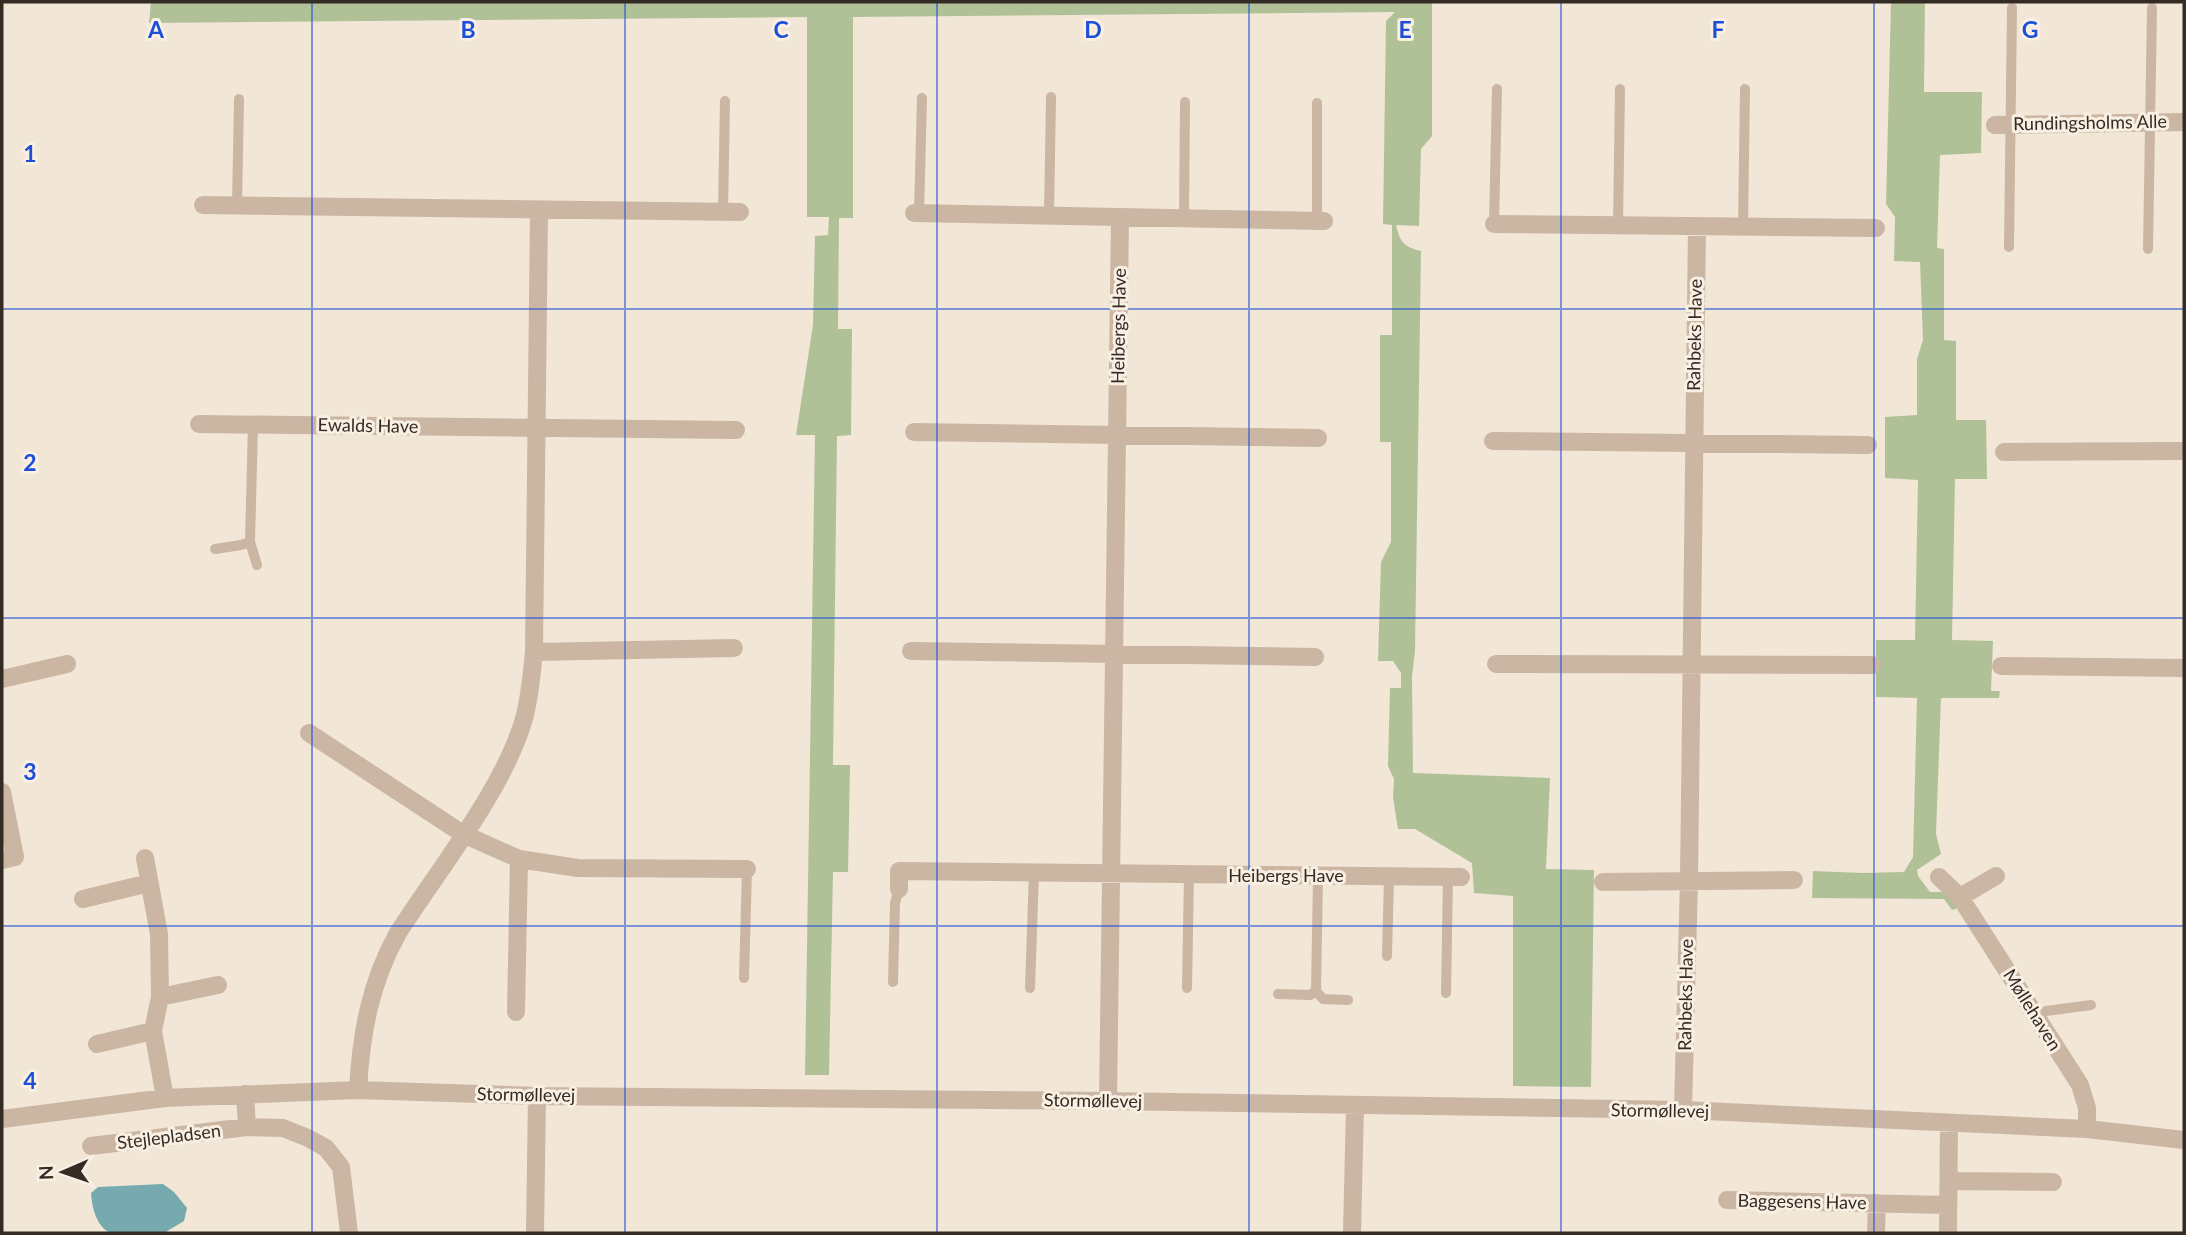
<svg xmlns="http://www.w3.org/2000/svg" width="2186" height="1235" font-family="Lato,sans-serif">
  <rect width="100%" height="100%" fill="#f2e6d7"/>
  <path fill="#b1c197" d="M151,2H1432V136L1421,149L1419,226L1396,225C1400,242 1404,247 1421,251L1415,651L1412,677L1413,773L1550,778L1546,869L1594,870L1591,1087L1513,1086V896L1474,893L1472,863L1415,829H1398L1393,797L1394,779L1388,766L1390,688H1401V673L1393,661H1378L1381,562L1391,542V442H1380V335H1392V225L1383,224L1386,21L1395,12L853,17V218H839L838,329H852L851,435L837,436L833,765H850L848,872H833L829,1075H805L815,435H796L813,325L815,236L828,235L829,217H807V17L149,23Z
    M1891,2H1925L1924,92H1982L1981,153L1940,155L1937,248L1944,249V340L1956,341V420H1986L1987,479H1955L1952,640L1993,641L1991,691H2000L1999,698H1941L1936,834L1941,854L1917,870L1918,876L1930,892H1948L1958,908L1952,910L1944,899L1812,898L1813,871L1863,873L1904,872L1913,857L1917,698L1876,697V640H1915L1918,480L1885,478V417L1917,415V359L1923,340L1920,262L1894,261L1895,217L1886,204Z"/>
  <path fill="#76aaaf" d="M163,1184L174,1192L187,1208L184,1221L164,1233H110C96,1226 92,1207 91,1193L98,1187Z"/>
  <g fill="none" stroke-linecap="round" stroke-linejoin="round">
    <path stroke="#cab6a3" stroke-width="10" d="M237,206L239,99
      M723,211L725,101
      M919,214L922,98
      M1049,216L1051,97
      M1184,219L1185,102
      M1317,221V103
      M1494,224L1497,89
      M1618,225L1620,89
      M1743,227L1745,89
      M2009,247L2012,8
      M2148,249L2152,8
      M250,542L253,424
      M215,549L241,545L250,542L257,565
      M1387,956L1389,877
      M744,978L747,869
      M893,982L895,903L899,889
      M1030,988L1034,872
      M1187,988L1189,875
      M1316,991L1318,876
      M1446,993L1448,877
      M1278,994L1310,995L1316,991L1323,999L1348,1000
      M2036,1017L2046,1011L2091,1005"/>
    <path stroke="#cab6a3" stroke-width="18" d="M1995,125L2184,122
      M203,205L740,212
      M539,211L534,652L734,648
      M914,213L1324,221
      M1494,224L1876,228
      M199,424L736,430
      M914,432L1318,438
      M1493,441L1868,445
      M2004,452L2184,451
      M911,651L1315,657
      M1496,664L1872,665
      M2001,666L2184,668
      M2,679L67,664
      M309,733L463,834L519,859L578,868L747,869
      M2,792L15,857L2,860
      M145,858L159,934L160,997L153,1031L165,1098
      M1939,877L1960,897L2080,1085L2087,1108V1129
      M1603,882L1794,880
      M899,889V871L1461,877
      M1960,897L1996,876
      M83,899L149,883
      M160,997L218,985
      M516,1012L519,859
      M97,1044L153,1031
      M358,1090C361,1034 370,983 398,933C438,870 506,787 525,715C530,694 532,673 534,652
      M245,1094L247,1127
      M1108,1101L1120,217
      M1683,1110L1689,880L1697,226
      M2,1119L165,1098L358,1090L537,1096L1108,1101L1683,1110L2087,1129L2184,1140
      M91,1146L247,1127L283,1128L308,1138L326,1148L341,1167L349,1233
      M1949,1181L2053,1182
      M1727,1200L1948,1205
      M535,1233L537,1096
      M1352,1233L1355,1106
      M1876,1233L1877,1203
      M1948,1233L1949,1123"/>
  </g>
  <path fill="none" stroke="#1d4ed8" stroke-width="2" stroke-opacity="0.55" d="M312,2V1233M625,2V1233M937,2V1233M1249,2V1233M1561,2V1233M1874,2V1233M2,309H2184M2,618H2184M2,926H2184"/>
  <g text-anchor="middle" stroke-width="6" stroke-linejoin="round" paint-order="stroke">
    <g font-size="18" fill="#342b25" stroke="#f9f0e3">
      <text transform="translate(2090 123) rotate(-1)" y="6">Rundingsholms Alle</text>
      <text transform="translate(1119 326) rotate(-89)" y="6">Heibergs Have</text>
      <text transform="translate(1695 335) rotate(-89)" y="6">Rahbeks Have</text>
      <text transform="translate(368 426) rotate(1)" y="6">Ewalds Have</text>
      <text x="1286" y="882">Heibergs Have</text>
      <text transform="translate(1686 995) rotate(-89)" y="6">Rahbeks Have</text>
      <text transform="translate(2032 1010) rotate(58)" y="6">Møllehaven</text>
      <text transform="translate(526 1095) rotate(1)" y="6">Stormøllevej</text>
      <text transform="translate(1093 1101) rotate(1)" y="6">Stormøllevej</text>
      <text transform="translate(1660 1111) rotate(1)" y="6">Stormøllevej</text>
      <text transform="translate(169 1137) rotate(-7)" y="6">Stejlepladsen</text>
      <text transform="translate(1802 1202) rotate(1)" y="6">Baggesens Have</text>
    </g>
  </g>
  <g font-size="23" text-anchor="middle" font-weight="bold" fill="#1d4ed8" stroke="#f9f0e3" stroke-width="6" stroke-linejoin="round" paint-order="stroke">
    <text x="156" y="38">A</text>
    <text x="468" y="38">B</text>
    <text x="781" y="38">C</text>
    <text x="1093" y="38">D</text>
    <text x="1405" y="38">E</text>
    <text x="1718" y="38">F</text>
    <text x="2030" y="38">G</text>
    <text x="30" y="162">1</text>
    <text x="30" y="471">2</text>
    <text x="30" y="780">3</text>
    <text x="30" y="1089">4</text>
  </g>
  <rect width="2186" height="1235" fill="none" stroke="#342b25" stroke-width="7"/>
  <g transform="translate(63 1172) rotate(268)" stroke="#f9f0e3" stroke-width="5" paint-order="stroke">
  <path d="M0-5L12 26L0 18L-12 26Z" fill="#342b25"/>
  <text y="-10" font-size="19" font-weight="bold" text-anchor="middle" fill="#342b25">N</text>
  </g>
</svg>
